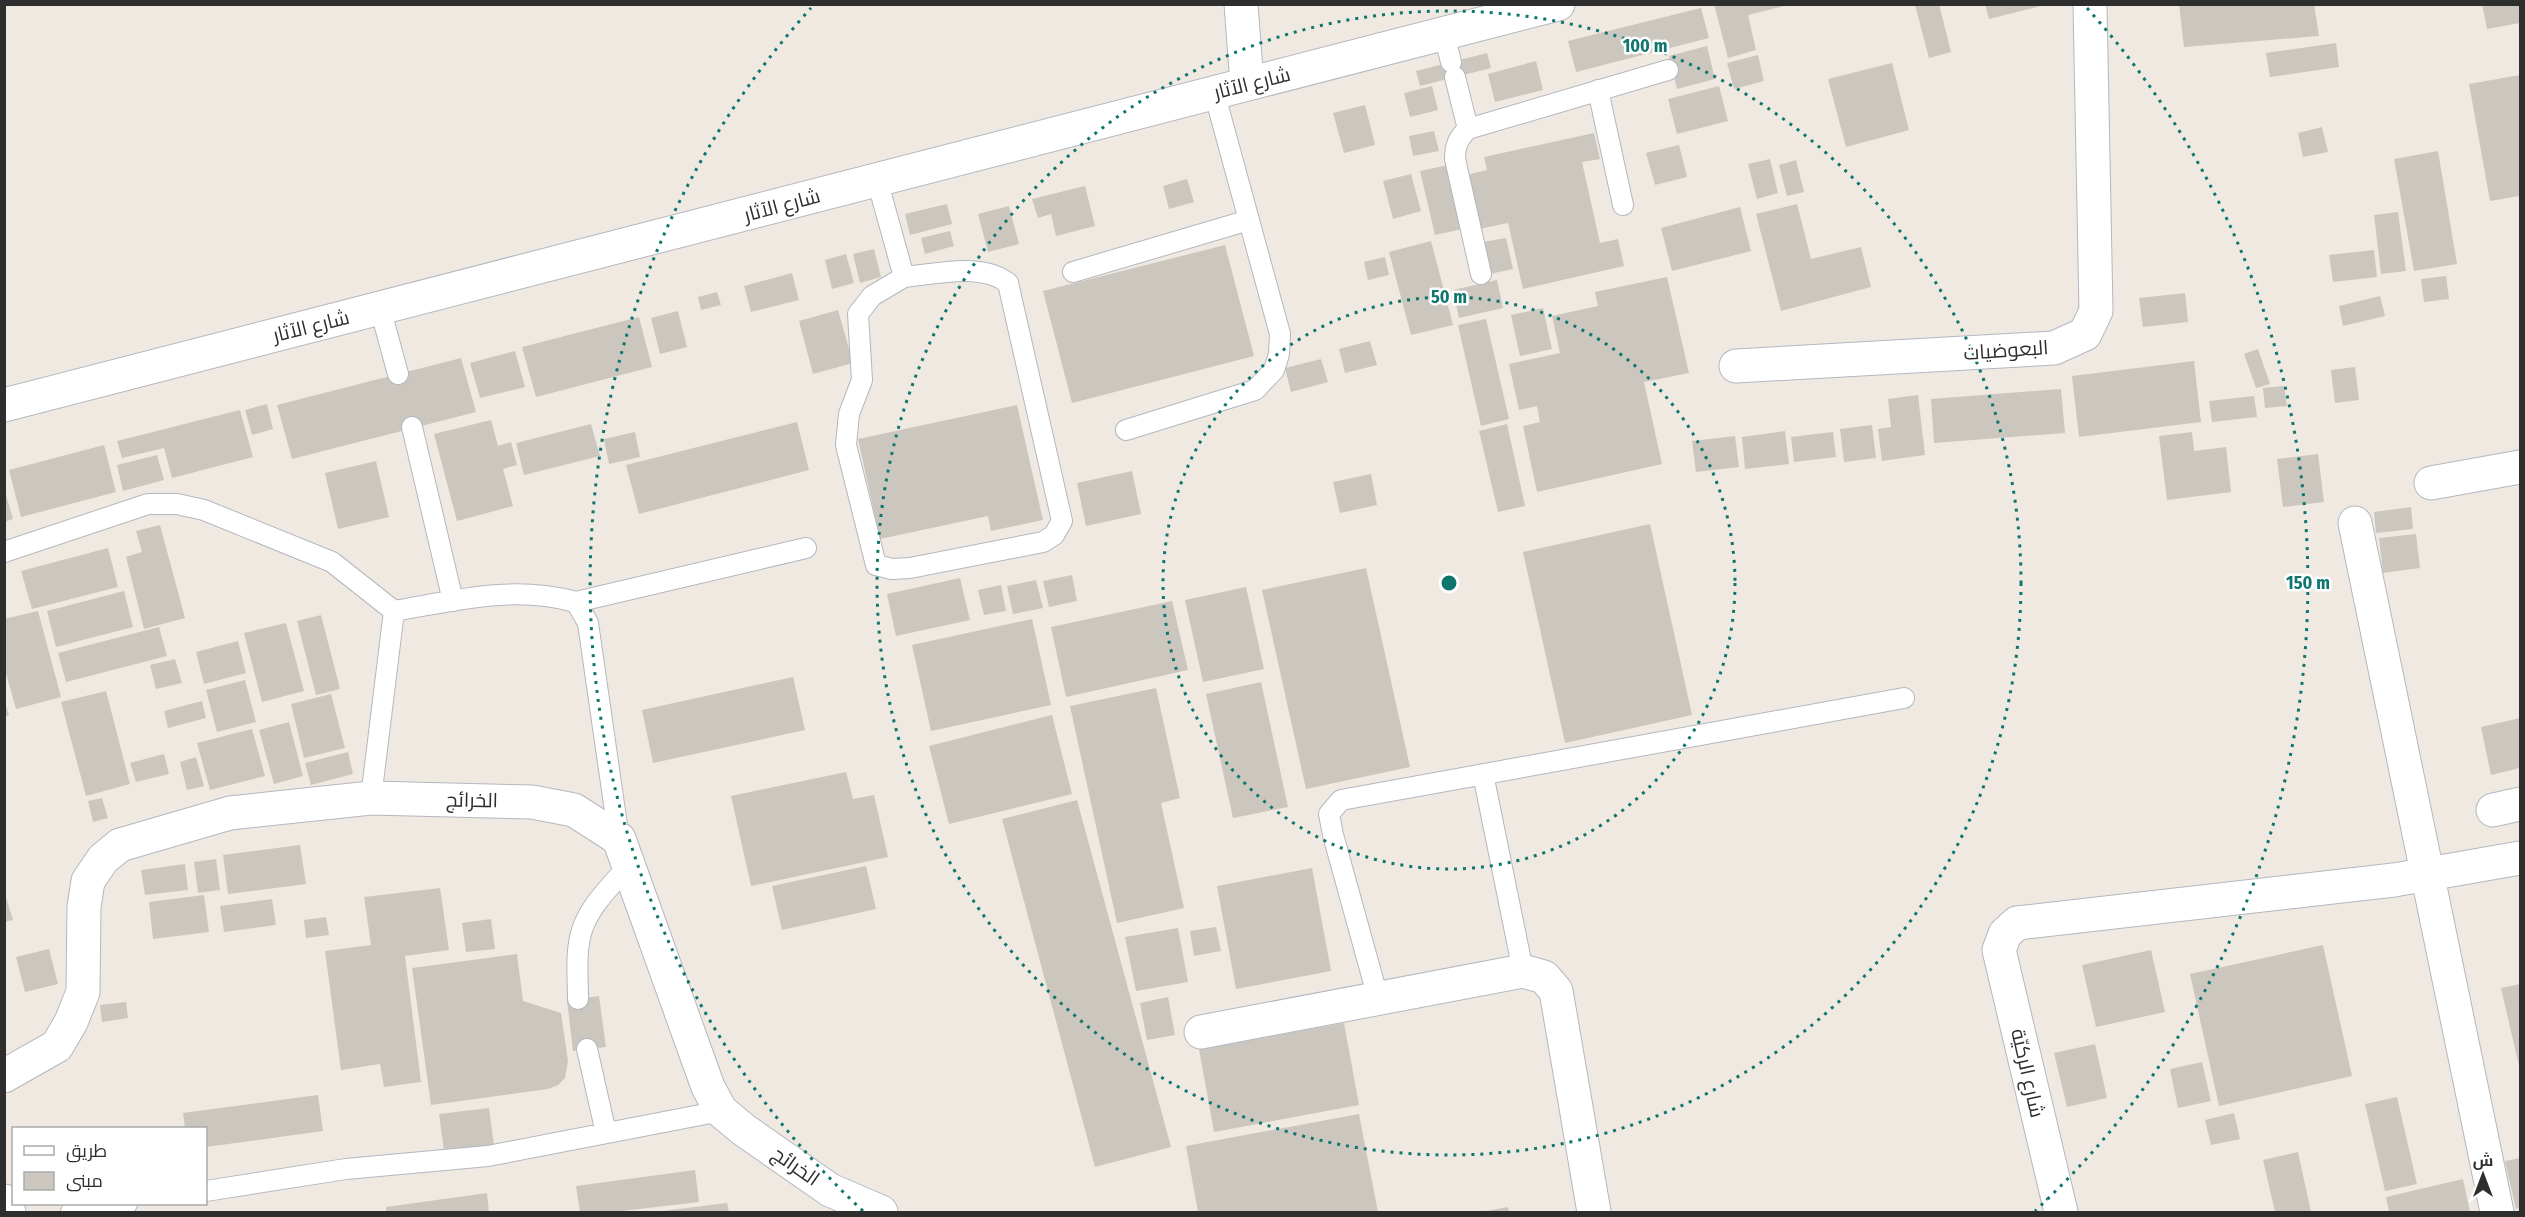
<svg xmlns="http://www.w3.org/2000/svg" width="2525" height="1217" font-family="'Fira Sans Condensed',Cairo,sans-serif">
  <rect width="100%" height="100%" fill="#efe9e1"/>
  <path fill="#cbc7bf" d="M1714,4H1788V5L1748,15L1756,50L1728,58Z
    M1939,4L1951,52L1929,58L1915,5Z
    M1985,4H2045V5L1989,19Z
    M2179,4H2314L2319,36L2184,47Z
    M2482,4H2520V23L2487,29Z
    M1701,8L1709,38L1576,72L1568,41Z
    M2336,43L2339,67L2270,77L2266,53Z
    M1707,46L1715,79L1677,89L1669,56Z
    M1487,53L1491,68L1420,86L1416,71Z
    M1758,55L1764,81L1734,89L1727,63Z
    M1536,61L1543,90L1495,102L1488,74Z
    M1892,63L1909,130L1846,147L1828,79Z
    M2520,75V196L2490,201L2469,84Z
    M1432,86L1438,110L1410,117L1404,93Z
    M1719,86L1728,121L1677,134L1668,99Z
    M1365,105L1375,145L1344,153L1333,113Z
    M2322,127L2328,152L2303,157L2298,133Z
    M1434,131L1439,151L1413,156L1409,136Z
    M1594,133L1600,159L1582,162L1600,243L1618,239L1624,266L1523,289L1508,223L1474,230L1462,176L1487,170L1484,157Z
    M1679,145L1687,177L1655,185L1646,153Z
    M2438,151L2457,264L2414,271L2394,159Z
    M1770,159L1778,193L1757,199L1748,164Z
    M1796,160L1804,192L1787,196L1779,165Z
    M1453,164L1467,228L1435,235L1420,171Z
    M1411,174L1421,211L1393,219L1383,181Z
    M1187,179L1194,202L1169,209L1163,186Z
    M1085,186L1095,226L1056,236L1051,214L1038,218L1032,199Z
    M947,204L952,224L910,235L905,214Z
    M1797,204L1811,259L1861,247L1871,287L1781,311L1756,214Z
    M1009,206L1019,244L988,252L978,214Z
    M1740,207L1751,251L1672,271L1661,228Z
    M2398,212L2406,271L2381,274L2374,215Z
    M950,231L954,246L925,254L921,238Z
    M1506,238L1513,269L1490,274L1483,242Z
    M1431,241L1453,325L1411,335L1389,252Z
    M1225,245L1254,356L1072,403L1043,291Z
    M874,249L881,277L860,283L853,254Z
    M2374,250L2377,277L2333,282L2329,255Z
    M846,254L854,283L832,289L825,260Z
    M1385,257L1389,275L1368,280L1364,262Z
    M792,273L799,300L751,312L744,286Z
    M2446,276L2449,299L2424,302L2421,279Z
    M1667,277L1689,373L1644,382L1662,464L1537,492L1523,426L1540,422L1537,406L1519,410L1509,364L1560,353L1552,316L1598,306L1595,292Z
    M1497,280L1503,308L1459,318L1453,290Z
    M717,292L721,305L701,310L698,297Z
    M2185,293L2188,322L2143,327L2139,298Z
    M2380,296L2385,316L2343,326L2339,306Z
    M1543,308L1552,349L1520,356L1511,315Z
    M838,310L853,363L813,374L799,321Z
    M678,311L687,347L660,354L651,318Z
    M639,317L652,367L536,397L522,347Z
    M1486,319L1509,419L1481,426L1458,325Z
    M1370,341L1377,365L1345,373L1339,349Z
    M2258,349L2270,384L2256,388L2244,354Z
    M515,351L525,387L480,398L470,363Z
    M461,358L476,412L292,459L277,405Z
    M1321,359L1328,382L1291,392L1285,368Z
    M2194,361L2201,422L2079,437L2072,376Z
    M2355,367L2359,400L2335,403L2331,370Z
    M2284,386L2287,406L2265,408L2263,388Z
    M2061,389L2065,433L1934,443L1931,399Z
    M1918,395L1925,455L1882,461L1878,429L1891,427L1888,399Z
    M2254,396L2257,417L2212,422L2209,401Z
    M267,404L273,429L252,435L245,410Z
    M1017,405L1043,520L991,531L988,516L880,539L858,439Z
    M240,410L253,457L172,478L164,448L122,458L117,441Z
    M491,420L498,446L511,442L517,465L503,469L513,506L457,521L434,434Z
    M797,422L809,470L639,514L626,465Z
    M591,424L600,456L524,475L516,443Z
    M1507,424L1525,506L1498,512L1479,431Z
    M1872,425L1876,458L1844,462L1840,429Z
    M1785,431L1789,464L1745,469L1742,437Z
    M635,432L640,457L609,464L604,439Z
    M1833,432L1836,457L1794,462L1791,437Z
    M2192,432L2194,451L2226,447L2231,492L2167,500L2159,436Z
    M1735,436L1739,467L1696,472L1692,441Z
    M104,445L116,492L21,517L9,470Z
    M2318,454L2324,502L2283,507L2277,459Z
    M157,455L164,480L123,491L117,465Z
    M376,461L389,517L338,529L325,473Z
    M1132,471L1141,514L1086,526L1077,483Z
    M1371,474L1377,505L1340,513L1333,482Z
    M4,488L13,519L4,522Z
    M2411,507L2413,529L2376,533L2374,512Z
    M1650,524L1692,715L1565,743L1523,552Z
    M160,525L185,618L144,629L126,557L142,552L136,531Z
    M2416,534L2420,568L2383,573L2379,538Z
    M108,548L118,587L32,609L21,571Z
    M1366,568L1410,767L1306,789L1262,590Z
    M1072,575L1077,601L1049,607L1043,581Z
    M960,578L970,620L896,636L887,594Z
    M1036,580L1043,608L1013,614L1007,586Z
    M1001,585L1006,611L984,615L978,590Z
    M1246,587L1264,669L1203,682L1185,600Z
    M124,591L133,627L56,647L47,611Z
    M1172,601L1188,670L1066,697L1051,627Z
    M38,611L61,697L16,709L4,666V619Z
    M321,615L340,689L316,695L297,621Z
    M1032,619L1051,705L931,731L912,645Z
    M286,623L304,691L262,702L244,633Z
    M159,627L167,656L66,682L58,653Z
    M238,641L246,673L204,684L196,652Z
    M175,659L182,683L156,689L150,665Z
    M793,677L805,730L653,763L642,710Z
    M245,680L256,722L217,732L206,690Z
    M1261,682L1288,807L1233,818L1206,694Z
    M1156,688L1180,798L1161,803L1184,908L1117,923L1070,706Z
    M106,691L130,784L86,796L61,702Z
    M331,694L345,748L304,758L291,704Z
    M4,700L9,715L4,717Z
    M202,701L206,718L168,728L164,711Z
    M1052,715L1072,794L949,824L929,746Z
    M2520,718V768L2491,775L2481,727Z
    M289,722L303,776L274,784L259,730Z
    M252,729L265,776L210,790L197,743Z
    M348,752L353,774L311,785L305,763Z
    M164,754L169,774L136,782L130,763Z
    M196,757L204,786L187,790L180,762Z
    M846,772L853,799L874,795L888,857L751,886L731,796Z
    M102,798L108,818L93,822L88,801Z
    M1077,800L1171,1147L1095,1167L1002,819Z
    M300,845L306,884L228,894L223,855Z
    M216,859L220,890L198,893L194,862Z
    M185,864L188,890L145,895L141,870Z
    M866,866L876,909L782,930L772,886Z
    M1312,868L1331,971L1236,989L1217,886Z
    M440,888L449,950L405,956L421,1082L384,1087L380,1064L341,1070L325,951L371,945L364,897Z
    M4,891L13,920L4,922Z
    M204,895L209,932L153,939L149,902Z
    M272,899L276,925L224,932L220,906Z
    M326,917L329,935L306,938L304,920Z
    M491,919L495,949L466,952L462,923Z
    M1216,927L1221,951L1194,956L1190,931Z
    M1178,928L1188,982L1136,991L1125,937Z
    M2323,945L2352,1076L2219,1106L2190,974Z
    M49,949L58,984L25,992L16,957Z
    M2151,950L2165,1012L2096,1027L2082,965Z
    M517,954L523,1001L561,1013L568,1061L565,1078L558,1085L548,1089L431,1105L412,968Z
    M2520,984V1070L2501,988Z
    M599,996L606,1047L573,1051L567,1000Z
    M1168,997L1175,1035L1147,1040L1140,1003Z
    M126,1002L128,1018L102,1022L100,1005Z
    M1344,1023L1359,1105L1214,1132L1199,1049Z
    M2095,1044L2107,1098L2067,1107L2054,1053Z
    M2202,1062L2211,1101L2178,1108L2170,1069Z
    M318,1095L323,1131L206,1147V1128H185L183,1113Z
    M2397,1097L2417,1184L2385,1191L2365,1104Z
    M489,1108L494,1145L444,1151L439,1114Z
    M2234,1113L2240,1139L2211,1145L2205,1120Z
    M1359,1114L1378,1212H1198L1186,1146Z
    M2298,1152L2311,1212H2275L2263,1160Z
    M2520,1158V1208L2516,1209L2505,1161Z
    M695,1170L699,1202L614,1212H580L576,1186Z
    M2463,1179L2470,1212H2389L2386,1197Z
    M487,1193L489,1212H386V1207Z
    M727,1203L729,1212H662V1211Z
    M1508,1207L1509,1212H1486V1211Z"/>
  <g fill="none" stroke-linecap="round" stroke-linejoin="round">
    <defs>
      <path id="service" d="M1444,34L1451,62
        M1455,77L1468,129
        M1598,90L1623,205
        M877,180L904,277L872,296L858,314L862,380L849,414L846,445L876,565L892,569L910,568L1043,542L1054,535L1062,521L1008,283C981,262 936,274 904,277
        M1073,272L1249,220
        M1481,274L1455,159C1455,146 1458,138 1468,129L1668,70
        M380,308L398,374
        M412,427L453,601
        M1126,430L1255,390L1274,370L1279,354L1280,334L1214,92
        M4,552L148,504H177L204,510L332,562L394,611L371,798
        M576,602L806,548
        M394,611C458,600 512,585 576,602L588,623L619,839
        M1483,774L1523,971
        M1378,998L1333,835L1329,814L1341,800L1904,698
        M578,999C578,976 575,952 582,930C590,905 612,885 628,866
        M587,1049L606,1133
        M206,1191L346,1169L488,1156L721,1111
        M71,1212L127,1204"/>
      <path id="minor" d="M1241,4L1247,84
        M1736,366L2054,348L2085,334L2096,311L2090,4
        M4,405L1558,4
        M2431,483L2520,467
        M2355,523L2497,1212
        M2493,810L2520,804
        M1201,1032L1523,971L1544,977L1556,991L1594,1212
        M4,1076L57,1046L71,1022L83,992L84,907L88,881L103,859L120,845L230,813L371,798L532,802L574,810L619,839L708,1087L721,1111L744,1130L830,1190L881,1212
        M4,1201L9,1212
        M2061,1212L1999,950L2005,934L2017,923L2394,880L2520,858"/>
    </defs>
    <use href="#service" stroke="#b4b7c1" stroke-width="22"/>
    <use href="#minor" stroke="#b4b7c1" stroke-width="35"/>
    <use href="#service" stroke="#fff" stroke-width="20"/>
    <use href="#minor" stroke="#fff" stroke-width="33"/>
  </g>
  <g fill="none" stroke="#0f766e" stroke-width="3" stroke-dasharray="3 6">
    <circle cx="1449" cy="583" r="286"/>
    <circle cx="1449" cy="583" r="572"/>
    <path d="M863 1211A859 859 0 0 1 811 8M2087 8A859 859 0 0 1 2035 1211"/>
  </g>
  <g text-anchor="middle" stroke-width="5" stroke-linejoin="round" paint-order="stroke">
    <g font-size="20" fill="#2e2e2e" stroke="#fff">
      <text transform="translate(1252 83) rotate(-14)" y="7">شارع الآثار</text>
      <text transform="translate(782 205) rotate(-15)" y="7">شارع الآثار</text>
      <text transform="translate(311 326) rotate(-14)" y="7">شارع الآثار</text>
      <text transform="translate(2006 350) rotate(-4)" y="7">البعوضيات</text>
      <text transform="translate(472 800) rotate(1)" y="7">الخرائج</text>
      <text transform="translate(2028 1073) rotate(77)" y="7">شارع الركيّة</text>
      <text transform="translate(796 1166) rotate(35)" y="7">الخرائج</text>
    </g>
  </g>
  <circle cx="1449" cy="583" r="9" fill="#0f766e" stroke="#fff" stroke-width="3"/>
  <g font-size="18" text-anchor="middle" font-weight="bold" fill="#0f766e" stroke="#fff" stroke-width="5" stroke-linejoin="round" paint-order="stroke">
    <text x="1645" y="52">100 m</text>
    <text x="1449" y="303">50 m</text>
    <text x="2308" y="589">150 m</text>
  </g>
  <rect width="2525" height="1217" fill="none" stroke="#2e2e2e" stroke-width="12"/>
  <rect x="12" y="1127" width="195" height="78" fill="#ffffff" stroke="#ababab" stroke-width="1.5"/>
  <rect x="24" y="1146" width="30" height="9" fill="#ffffff" stroke="#ababab" stroke-width="1.5"/>
  <text x="66" y="1157" font-size="18" fill="#2e2e2e">طريق</text>
  <rect x="24" y="1172" width="30" height="18" fill="#cbc7bf" stroke="#ababab" stroke-width="1.5"/>
  <text x="66" y="1187" font-size="18" fill="#2e2e2e">مبنى</text>
  <g transform="translate(2483 1175)" stroke="#ffffff" stroke-width="4.5" paint-order="stroke">
  <path d="M0-4.5L10 22L0 15L-10 22Z" fill="#2e2e2e"/>
  <text y="-9" font-size="16" font-weight="bold" text-anchor="middle" fill="#2e2e2e">ش</text>
  </g>
</svg>
